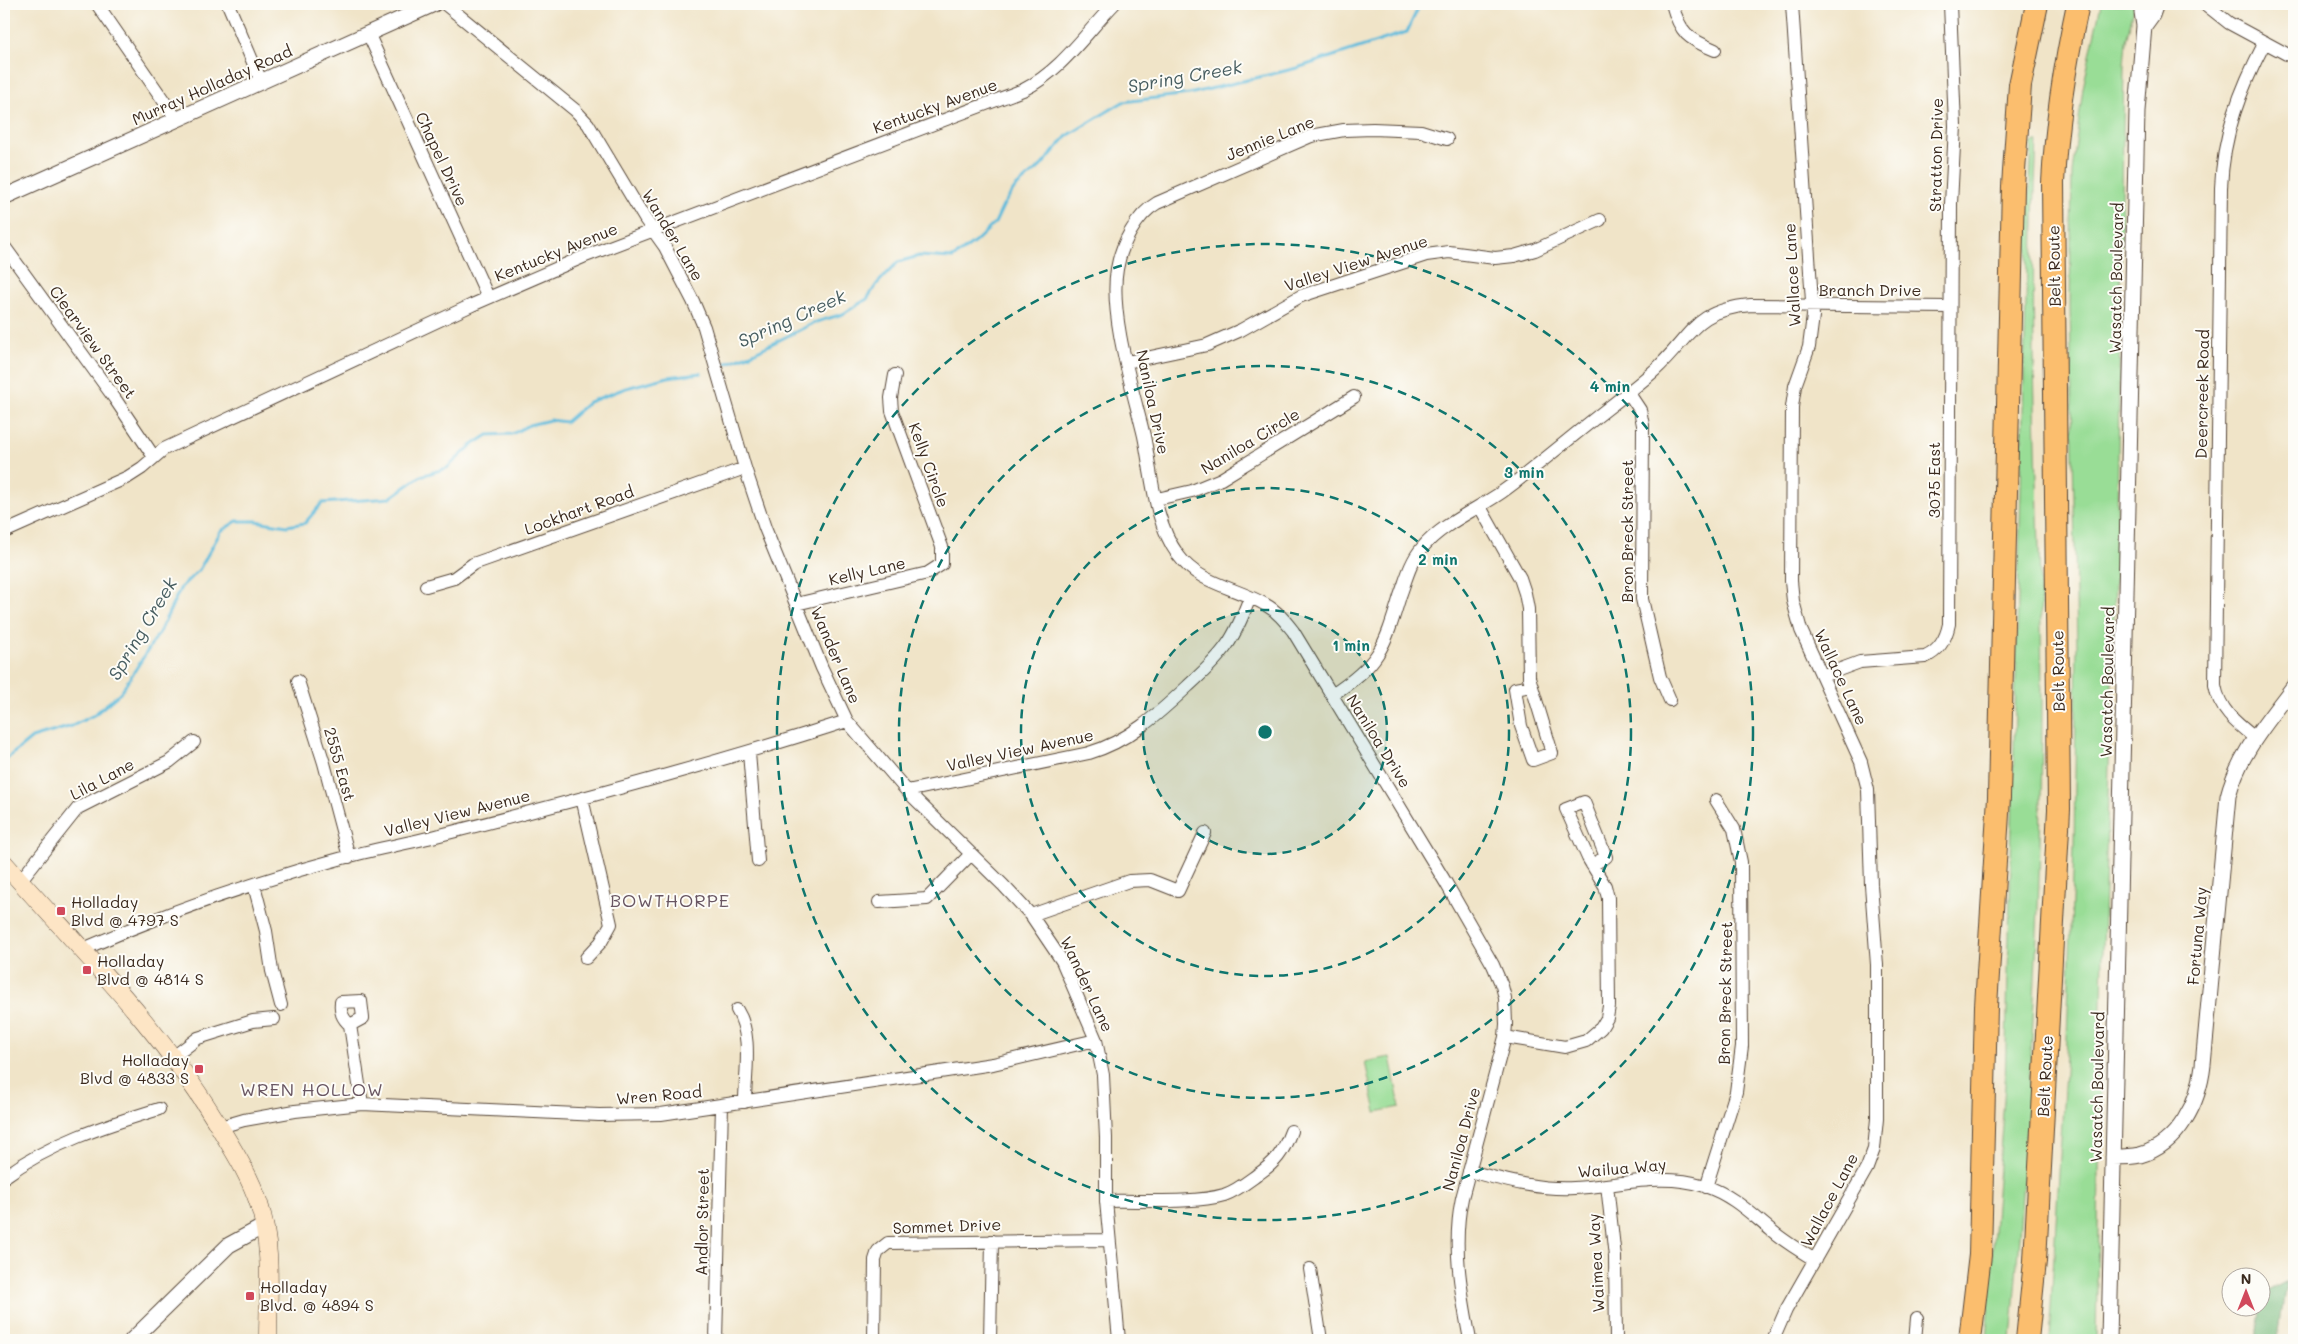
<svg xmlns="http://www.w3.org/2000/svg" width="2298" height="1344" font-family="Mali,sans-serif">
  <rect width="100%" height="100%" fill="#fdfcf7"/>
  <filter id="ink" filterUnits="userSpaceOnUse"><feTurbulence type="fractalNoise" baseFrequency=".02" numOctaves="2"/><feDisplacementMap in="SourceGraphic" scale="10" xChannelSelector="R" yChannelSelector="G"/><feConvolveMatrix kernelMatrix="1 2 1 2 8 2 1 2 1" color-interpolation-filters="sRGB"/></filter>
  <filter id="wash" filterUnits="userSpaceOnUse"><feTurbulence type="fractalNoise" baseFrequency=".0096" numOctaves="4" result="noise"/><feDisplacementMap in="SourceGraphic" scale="20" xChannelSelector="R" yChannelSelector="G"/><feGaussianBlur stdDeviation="1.12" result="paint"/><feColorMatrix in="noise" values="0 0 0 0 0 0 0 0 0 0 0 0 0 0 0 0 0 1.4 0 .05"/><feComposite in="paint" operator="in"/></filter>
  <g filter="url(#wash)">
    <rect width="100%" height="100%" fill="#f0e4c8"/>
    <path fill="#99dd96" stroke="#6a845a" d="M2101,4H2135L2126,41L2124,65L2117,524L2103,949L2096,1340H2049L2067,1038L2074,847L2077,646L2070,307L2072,173L2083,88Z
      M2037,140C2027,327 2041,515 2042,701C2042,914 2028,1128 2011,1340H1986L2005,1085L2028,226L2032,143Z
      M1390,1057L1400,1107L1376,1112L1365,1062Z"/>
    <path fill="#7abc7f" stroke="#5a734e" d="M2286,1281L2278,1340H2257V1329L2264,1293Z"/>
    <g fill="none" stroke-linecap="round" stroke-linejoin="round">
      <path stroke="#5ebbdc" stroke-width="3" d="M725,364L751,354L816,322L843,314L867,299L877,284L898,262L919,256L953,258L975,242L995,223L1004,204L1015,188L1041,166L1067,136L1123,102L1189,94L1297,68L1407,32L1420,4
        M4,761L32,738L72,726L94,715L121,692L159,633L181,587L199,570L221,531L237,521H256L287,526L305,523L322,503L390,498L421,476L447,468L471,446L488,435L512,434L529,425L550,420L566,422L589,402L626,388L668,377L701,373"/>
    </g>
  </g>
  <g filter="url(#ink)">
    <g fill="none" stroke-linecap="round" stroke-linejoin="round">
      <defs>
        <path id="minor" d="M97,4L177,120
          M228,4L261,81
          M445,4L575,110L588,124L645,219L665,247L693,301L704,327L745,468L765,528L822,668L847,721L907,791L1003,885L1031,915L1062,961L1096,1040L1103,1075L1106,1138V1201L1119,1340
          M1672,4C1680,33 1688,39 1715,50
          M2205,4L2229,23L2294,58
          M368,33L488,297
          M1447,139L1421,131L1373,129L1344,130L1311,136L1157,203C1136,215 1121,245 1117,269C1109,314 1133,390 1144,436C1152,475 1154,522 1178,555C1200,585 1236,587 1266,605C1277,611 1285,621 1293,631L1446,883L1493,965L1502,986L1505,998L1506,1024L1505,1037L1462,1198C1452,1246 1461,1292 1470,1340
          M4,246L115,399L154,457
          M1127,362L1207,345L1241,330L1301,296L1426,255L1449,252L1495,258L1514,256L1535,250L1600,220
          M1628,392L1640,410L1643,425L1642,599L1660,677L1670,700
          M1157,499L1192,491L1221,479L1354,397
          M1480,507L1520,578L1525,593L1528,609L1529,677L1552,753L1533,760L1521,726L1515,689L1531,686
          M4,532L128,477L142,468L164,449L472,305L583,257L1023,90C1061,71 1085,34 1114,4
          M426,586L454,578L473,564L745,468
          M796,604L928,573L942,564V547L892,411L891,398L895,375
          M1822,676L1860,662L1925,657C1939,651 1946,639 1949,624L1951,204L1955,126L1950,4
          M298,681L324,763L349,857
          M1332,695C1379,664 1384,649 1400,596C1406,580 1410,562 1422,548C1442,524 1476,510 1502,492C1531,471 1559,447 1588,424C1610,406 1634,389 1655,370C1692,336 1693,310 1751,305L1950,307
          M2255,738C2236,723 2219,710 2215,685L2221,188C2223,134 2240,90 2265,42
          M749,753L758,861
          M907,791L1089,753C1129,741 1157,715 1187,687C1201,674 1216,661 1227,645C1237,631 1244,613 1250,597
          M582,798L611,924L601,942L586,958
          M20,881L78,808L169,762L194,742
          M254,885L266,931L272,971L281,1005
          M879,902L927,899L971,854
          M1031,915L1129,881L1150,880L1178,891L1205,833
          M81,950C167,912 259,880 350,856C381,848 413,842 444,834C579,800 714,764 847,721
          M737,1010C753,1035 745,1073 745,1102
          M350,1025L363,1018L361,1001L341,1002C340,1012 342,1018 350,1025L362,1104
          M1505,1037L1565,1047L1586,1041L1601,1028L1607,1018L1609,1006L1608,898L1605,886L1588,858L1566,809L1584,802L1606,857L1592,865
          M172,1058L198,1038L253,1021L274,1019
          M220,1127L244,1120L295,1111L362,1104L599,1115L661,1114L993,1064L1096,1040
          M1469,1171C1504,1180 1537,1190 1574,1188C1619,1186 1660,1172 1705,1186C1732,1195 1750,1213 1771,1230C1785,1242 1800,1251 1815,1260
          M4,1177C50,1143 104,1126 159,1109
          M1607,1185L1615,1257L1616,1340
          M1706,1187L1736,1092L1742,1046L1741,862L1734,829L1716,800
          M1106,1201C1138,1200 1194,1204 1224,1195C1236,1191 1246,1183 1257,1175C1276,1162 1283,1153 1291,1131
          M1310,1269L1321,1340
          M716,1340L722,1105
          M874,1340L875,1260L878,1251L888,1243L1109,1240
          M990,1340L992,1241
          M1773,1340L1786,1310L1867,1168L1874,1149L1877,1119V965L1871,885L1868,790L1861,762L1801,630L1793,601L1791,581L1792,407L1795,386L1809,347L1813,316L1792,4
          M1915,1340L1917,1318"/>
        <path id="tertiary" d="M2144,26L2152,15L2156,4
          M4,197L434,4
          M2113,1157C2122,1157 2132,1157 2140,1155C2179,1144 2199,1102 2203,1065L2228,796C2239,753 2268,721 2294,686
          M132,1340L229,1245L264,1226
          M2109,1340L2137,111L2144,26L2142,12L2144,4"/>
        <path id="secondary" d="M4,863C80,949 165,1033 223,1133C237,1156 251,1179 259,1204C273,1247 268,1296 268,1340"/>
        <path id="motorway" d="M1970,1340L1980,1255L1986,1006L1999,797L2013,186L2020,85L2037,4
          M2027,1340L2035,1261L2059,809L2053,183C2056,122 2065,64 2078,4"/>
      </defs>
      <use href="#minor" stroke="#564638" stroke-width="14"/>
      <use href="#tertiary" stroke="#564638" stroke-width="17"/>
      <use href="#secondary" stroke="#564638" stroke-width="19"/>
      <use href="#motorway" stroke="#564638" stroke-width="24"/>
      <use href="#minor" stroke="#fff" stroke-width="12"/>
      <use href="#tertiary" stroke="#fff" stroke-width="15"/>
      <use href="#secondary" stroke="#fde5c5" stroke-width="18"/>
      <use href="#motorway" stroke="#fbbe6e" stroke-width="22"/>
    </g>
  </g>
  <circle cx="1265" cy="732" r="122" fill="#0f766e" fill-opacity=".12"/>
  <g fill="none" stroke="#0f766e" stroke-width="2.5" stroke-dasharray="9 6">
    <circle cx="1265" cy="732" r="122"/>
    <circle cx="1265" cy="732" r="244"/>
    <circle cx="1265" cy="732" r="366"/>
    <circle cx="1265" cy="732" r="488"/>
  </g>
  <g fill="#d1495b" stroke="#fdfcf7" stroke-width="2">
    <rect x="56" y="906" width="10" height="10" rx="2.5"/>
    <rect x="82" y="965" width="10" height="10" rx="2.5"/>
    <rect x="194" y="1064" width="10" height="10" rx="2.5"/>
    <rect x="245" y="1291" width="10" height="10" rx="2.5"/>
  </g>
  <g text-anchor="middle" stroke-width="4" stroke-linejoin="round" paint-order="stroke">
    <g font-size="16" fill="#3b2a1e" stroke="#fdfcf7">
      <text transform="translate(212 85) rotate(-24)" y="6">Murray Holladay Road</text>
      <text transform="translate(935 106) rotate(-20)" y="6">Kentucky Avenue</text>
      <text transform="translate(1270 138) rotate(-22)" y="6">Jennie Lane</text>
      <text transform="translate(1936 155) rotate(-89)" y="6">Stratton Drive</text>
      <text transform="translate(442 159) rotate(65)" y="6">Chapel Drive</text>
      <text transform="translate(673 235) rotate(59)" y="6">Wander Lane</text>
      <text transform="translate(556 252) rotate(-22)" y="6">Kentucky Avenue</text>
      <text transform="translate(1356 263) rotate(-18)" y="6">Valley View Avenue</text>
      <text transform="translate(2054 266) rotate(-91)" y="6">Belt Route</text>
      <text transform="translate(1792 275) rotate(-93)" y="6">Wallace Lane</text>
      <text transform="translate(2116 278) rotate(-89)" y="6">Wasatch Boulevard</text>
      <text x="1870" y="296">Branch Drive</text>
      <text transform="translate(93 342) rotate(54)" y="6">Clearview Street</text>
      <text transform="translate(2202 394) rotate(-89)" y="6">Deercreek Road</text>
      <text transform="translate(1153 402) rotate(78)" y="6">Naniloa Drive</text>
      <text transform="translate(1250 441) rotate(-31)" y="6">Naniloa Circle</text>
      <text transform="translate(929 465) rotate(70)" y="6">Kelly Circle</text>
      <text transform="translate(1934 480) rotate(-90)" y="6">3075 East</text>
      <text transform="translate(579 510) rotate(-20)" y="6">Lockhart Road</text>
      <text transform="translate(1627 531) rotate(-90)" y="6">Bron Breck Street</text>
      <text transform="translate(867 571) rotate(-13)" y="6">Kelly Lane</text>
      <text transform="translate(836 655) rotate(67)" y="6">Wander Lane</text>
      <text transform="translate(2058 671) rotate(-91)" y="6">Belt Route</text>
      <text transform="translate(1841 677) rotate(65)" y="6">Wallace Lane</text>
      <text transform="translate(2107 682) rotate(-89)" y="6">Wasatch Boulevard</text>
      <text transform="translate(1379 741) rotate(58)" y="6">Naniloa Drive</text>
      <text transform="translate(1020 750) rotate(-12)" y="6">Valley View Avenue</text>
      <text transform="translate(340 764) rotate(74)" y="6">2555 East</text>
      <text transform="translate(102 779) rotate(-28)" y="6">Lila Lane</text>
      <text transform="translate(457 813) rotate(-14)" y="6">Valley View Avenue</text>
      <text transform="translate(2197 936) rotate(-85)" y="6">Fortuna Way</text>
      <text transform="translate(1087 984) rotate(65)" y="6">Wander Lane</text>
      <text transform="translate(1725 993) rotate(-89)" y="6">Bron Breck Street</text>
      <text transform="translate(2045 1076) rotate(-87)" y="6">Belt Route</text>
      <text transform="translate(2097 1087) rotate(-89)" y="6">Wasatch Boulevard</text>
      <text transform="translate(659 1095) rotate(-5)" y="6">Wren Road</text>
      <text transform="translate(1461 1139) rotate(-75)" y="6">Naniloa Drive</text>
      <text transform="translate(1622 1168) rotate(-5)" y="6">Wailua Way</text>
      <text transform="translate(1829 1200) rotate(-62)" y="6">Wallace Lane</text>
      <text transform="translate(702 1222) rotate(-89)" y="6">Andlor Street</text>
      <text transform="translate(947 1226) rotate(-2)" y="6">Sommet Drive</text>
      <text transform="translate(1596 1263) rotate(-93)" y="6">Waimea Way</text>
    </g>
    <g font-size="16" fill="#3b2a1e" stroke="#fdfcf7" text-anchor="start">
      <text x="71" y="908">Holladay<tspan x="71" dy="18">Blvd @ 4797 S</tspan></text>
      <text x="97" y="967">Holladay<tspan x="97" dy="18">Blvd @ 4814 S</tspan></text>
      <text x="189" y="1066" text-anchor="end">Holladay<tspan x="189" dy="18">Blvd @ 4833 S</tspan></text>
      <text x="260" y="1293">Holladay<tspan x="260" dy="18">Blvd. @ 4894 S</tspan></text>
    </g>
    <g font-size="18" font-style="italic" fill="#475d60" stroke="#fdfcf7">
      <text transform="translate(1185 77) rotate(-10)" y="6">Spring Creek</text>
      <text transform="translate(792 319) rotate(-24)" y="6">Spring Creek</text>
      <text transform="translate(143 629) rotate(-59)" y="6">Spring Creek</text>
    </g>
    <g font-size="18" letter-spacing="1" fill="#695662" stroke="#fdfcf7">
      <text x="670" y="907">BOWTHORPE</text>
      <text x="312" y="1096">WREN HOLLOW</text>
    </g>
  </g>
  <circle cx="1265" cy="732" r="8" fill="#0f766e" stroke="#fdfcf7" stroke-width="2.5"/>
  <g font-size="15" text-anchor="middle" font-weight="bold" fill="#0f766e" stroke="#fdfcf7" stroke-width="4" stroke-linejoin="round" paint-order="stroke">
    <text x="1610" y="392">4 min</text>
    <text x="1524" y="478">3 min</text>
    <text x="1438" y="565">2 min</text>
    <text x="1351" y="651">1 min</text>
  </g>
  <rect width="2298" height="1344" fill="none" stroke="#fdfcf7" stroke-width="20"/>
  <g transform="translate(2246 1292)"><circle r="24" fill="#fdfcf7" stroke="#afa8a0"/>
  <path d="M0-4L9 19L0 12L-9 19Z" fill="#d1495b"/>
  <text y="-8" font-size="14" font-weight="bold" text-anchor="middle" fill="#3b2a1e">N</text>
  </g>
</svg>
